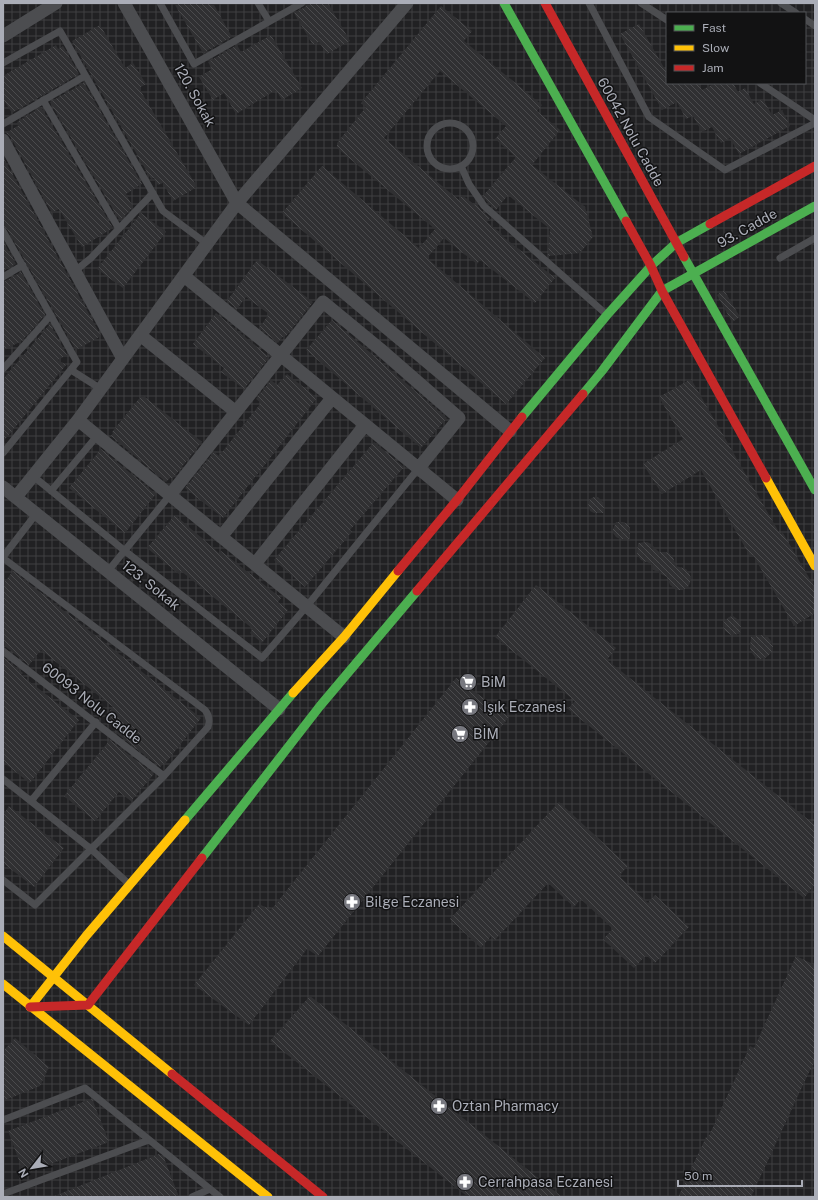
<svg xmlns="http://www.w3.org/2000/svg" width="818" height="1200" font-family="'Public Sans',sans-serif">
  <defs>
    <pattern id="industrial-grid" width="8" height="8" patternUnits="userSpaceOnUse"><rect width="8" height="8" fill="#212123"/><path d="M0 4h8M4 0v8" fill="none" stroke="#3f3f41"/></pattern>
    <pattern id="building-back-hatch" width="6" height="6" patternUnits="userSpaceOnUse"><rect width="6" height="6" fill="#303032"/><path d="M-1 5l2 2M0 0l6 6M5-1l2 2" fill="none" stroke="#4b4b4d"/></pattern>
  </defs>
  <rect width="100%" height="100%" fill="#171718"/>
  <path fill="url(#industrial-grid)" fill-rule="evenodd" d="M3,3H815V1197H3ZM667,13H805V83H667Z"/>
  <path fill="url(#building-back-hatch)" d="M174,3H213L232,37L203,53Z
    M307,3H328L350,41L327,54L319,42L313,45L294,13L305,7Z
    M441,6L472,31L464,41L542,105L537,111L560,130L532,165L585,207L593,237L580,253L548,256L550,229L508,195L496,210L488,203L483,196L516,157L495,139L506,126L440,71L384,138L459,200L462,195L475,205L476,203L481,210L490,218L487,222L502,234L501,235L555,278L535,303L480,260L477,264L444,238L427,258L545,358L506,404L282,213L322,166L419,248L435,229L337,148V143L366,107L361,103Z
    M639,24L667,73V83H698L702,90L715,83H733L738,92L745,88L754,104L763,99L772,115L782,110L790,126L739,154L730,138L721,143L712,127L702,132L693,116L686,119L677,102L662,110L620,34Z
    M100,25L125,68L133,63L146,84L139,88L197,187L173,201L163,183L158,185L154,178L151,179L72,41Z
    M271,35L302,88L282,100L276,90L236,114L224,93L213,100L199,77L212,69L208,62L237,45L241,52Z
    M56,45L58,49L63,46L79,74L12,113L3,99V76Z
    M84,83L142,184L126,194L133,207L120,221L50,102Z
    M41,107L113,228L82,247L59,209L52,213L10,136L6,133L19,125L17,122Z
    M3,157L101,336L76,350L7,229L3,226Z
    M141,213L166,232L123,288L97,269Z
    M3,241L16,264L3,271Z
    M257,260L313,302L286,336L284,335L278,343L259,328L269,314L246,297L237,309L227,301Z
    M21,272L45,315L22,341L3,350V282Z
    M724,290L740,317L732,322L717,295Z
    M216,313L268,356L266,358L268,359L244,389L221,372L224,368L193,344Z
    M332,320L447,418L421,448L306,350Z
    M50,324L67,355L58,360L66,365L3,442V379Z
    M287,374L317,398L223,518L185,488L214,452L219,456L261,403L256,399L271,380L277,385Z
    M691,379L780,534L783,533L815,588V613L794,626L753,555L750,556L701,470L662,494L643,464L683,439L659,397Z
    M142,395L202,442L173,478H170L166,482L111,436L113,433L112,432Z
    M374,442L404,467L350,530L352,532L305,587L274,560Z
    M101,449L156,494L125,533L69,488Z
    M594,497H598L604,503V513H594L590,511L588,503L590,499Z
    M175,515L219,553L221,551L281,598L278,602L288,610L262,643L250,633L253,629L181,571L179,574L147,548Z
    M616,522H623L627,524L630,528V539H620L616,537L613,533V529Z
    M647,542L651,544L659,552H665L669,553L673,557L676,566L686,569L689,573L691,578L690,583L688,587L683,590H678L674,588L670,585L667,577L657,572L653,569L652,564L641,560L638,556L637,553L638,543Z
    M13,571L201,718L165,764L164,763L160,767L116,733L120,728L105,717L113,707L41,650L29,665L6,647L3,646V584Z
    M536,585L616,648L607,660L815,825V884L804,898L568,709L575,701L495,637Z
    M733,616L740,621L741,625L740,634L731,635L724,630L723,622L729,617Z
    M763,635L768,637L771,641L773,646L772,651L769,655L765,658L760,659L755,657L752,653L750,648L751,637Z
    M3,657L23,673L21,675L79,720L30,783L3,762Z
    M456,678L509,717L318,956L307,949L249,1025L194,985L259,904L271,910Z
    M110,740L154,774L131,801L119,792L95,821L64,796Z
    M559,802L628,866L619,876L648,903L655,895L689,927L655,963L646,955L634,968L603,939L613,929L581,899L574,907L548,883L495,940L491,936L481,948L450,919Z
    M9,806L64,848L34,887L3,863V815Z
    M796,956L815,965V1061L811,1070H810L751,1197H678L706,1137L708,1138L750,1046L754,1048Z
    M310,996L562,1197H468L270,1041Z
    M15,1038L49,1067L40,1086L3,1101V1051Z
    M91,1099L93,1101L109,1142L24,1174L8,1131Z
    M159,1154L164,1158L179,1197H52Z"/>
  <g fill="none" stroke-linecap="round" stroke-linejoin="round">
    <path stroke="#4c4d50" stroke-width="7" d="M160,3L194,64L302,3
      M258,3L269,21
      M589,3L649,117L725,170L815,123
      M641,3L667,20
      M781,3L796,13
      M805,19L815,26
      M3,63L60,31L163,211L207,244
      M760,83L815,120
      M43,100L119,229
      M427 146a23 23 0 1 1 46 0a23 23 0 1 1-46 0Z
      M3,124L85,76
      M461,166L469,184L484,206L606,314
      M3,231L77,362L3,453
      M780,258L815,238
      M75,271L91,258L153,193
      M3,277L23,265
      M3,369L51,315
      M71,370L101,389
      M33,476L125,551L262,658L307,606L418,469
      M51,491L97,436
      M3,557L36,514
      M3,558L205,710C210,716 210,721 208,727L164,776L35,905L3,880
      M108,571L170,495
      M3,651L164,776
      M3,779L91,849L129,884
      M31,801L96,722
      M3,1120L85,1088L220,1197
      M3,1194L149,1140
      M192,1197L210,1189"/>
    <path stroke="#4c4d50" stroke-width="13" d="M124,3L237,203L510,431
      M3,36L56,3
      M3,140L123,359
      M184,276L457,500
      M140,335L236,412
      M78,420L344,637
      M3,487L279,709
      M170,495L323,302L380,349L459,418L418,469
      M16,497L78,420L237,203L407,3
      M221,537L332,398
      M255,564L365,425"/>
    <path stroke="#4caf50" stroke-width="9" d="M504,3L626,221
      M684,257L815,490
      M583,394L602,371L662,291L815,206
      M522,417L607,315L651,266L676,243L710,224
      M185,820L293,693
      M202,858L320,706L417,591"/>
    <path stroke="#ffc107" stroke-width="9" d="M766,478L815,566
      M293,693L344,637L398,571
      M3,936L172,1074
      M3,984L268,1197
      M30,1007L86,936L185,820"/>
    <path stroke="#c62828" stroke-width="9" d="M545,3L684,257
      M626,221L651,266L662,291L766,478
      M710,224L815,166
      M398,571L457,500L522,417
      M417,591L583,394
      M30,1007L88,1005L202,858
      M172,1074L323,1197"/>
  </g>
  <defs>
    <symbol id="supermarket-disc" viewBox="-11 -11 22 22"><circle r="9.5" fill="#77787f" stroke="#121213"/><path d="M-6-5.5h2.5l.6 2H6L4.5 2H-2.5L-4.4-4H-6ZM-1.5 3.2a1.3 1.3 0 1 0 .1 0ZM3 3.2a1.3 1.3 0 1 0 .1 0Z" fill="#fff"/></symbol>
    <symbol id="pharmacy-disc" viewBox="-11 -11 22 22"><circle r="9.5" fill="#77787f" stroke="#121213"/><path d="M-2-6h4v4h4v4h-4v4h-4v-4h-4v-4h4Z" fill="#fff"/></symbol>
  </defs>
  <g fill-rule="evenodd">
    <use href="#supermarket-disc" x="458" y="672" width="20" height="20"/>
    <use href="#pharmacy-disc" x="460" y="697" width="20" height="20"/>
    <use href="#supermarket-disc" x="450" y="724" width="20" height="20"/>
    <use href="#pharmacy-disc" x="342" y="892" width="20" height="20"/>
    <use href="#pharmacy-disc" x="429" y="1096" width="20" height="20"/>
    <use href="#pharmacy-disc" x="455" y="1172" width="20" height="20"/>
  </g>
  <g text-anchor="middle" stroke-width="3" stroke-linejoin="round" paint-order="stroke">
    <g font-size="14" fill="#aaadb7" stroke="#121213">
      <text transform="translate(195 95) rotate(61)" y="5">120. Sokak</text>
      <text transform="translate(631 132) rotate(61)" y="5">60042 Nolu Cadde</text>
      <text transform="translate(747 228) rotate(-29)" y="5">93. Cadde</text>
      <text transform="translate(151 585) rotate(39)" y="5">123. Sokak</text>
      <text transform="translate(92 703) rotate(38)" y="5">60093 Nolu Cadde</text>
    </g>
    <g font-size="14" fill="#aaadb7" stroke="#121213" text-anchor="start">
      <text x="481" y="687">BiM</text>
      <text x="483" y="712">Işık Eczanesi</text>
      <text x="473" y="739">BİM</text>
      <text x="365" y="907">Bilge Eczanesi</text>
      <text x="452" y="1111">Oztan Pharmacy</text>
      <text x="478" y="1187">Cerrahpasa Eczanesi</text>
    </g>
  </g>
  <rect width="818" height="1200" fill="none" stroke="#aaadb7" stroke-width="8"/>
  <rect x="666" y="12" width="140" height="72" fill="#121213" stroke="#4f5055"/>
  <rect x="674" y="25" width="20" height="6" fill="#4caf50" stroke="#4f5055"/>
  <text x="702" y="32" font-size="12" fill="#aaadb7">Fast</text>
  <rect x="674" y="45" width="20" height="6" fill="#ffc107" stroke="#4f5055"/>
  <text x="702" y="52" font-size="12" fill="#aaadb7">Slow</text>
  <rect x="674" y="65" width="20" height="6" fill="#c62828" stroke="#4f5055"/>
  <text x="702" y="72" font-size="12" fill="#aaadb7">Jam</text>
  <g transform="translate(32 1168) rotate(239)" stroke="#121213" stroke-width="3" paint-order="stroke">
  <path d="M0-3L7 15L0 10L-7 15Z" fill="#aaadb7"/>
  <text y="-6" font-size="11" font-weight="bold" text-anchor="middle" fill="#aaadb7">N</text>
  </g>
  <path d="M678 1180v6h124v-6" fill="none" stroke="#aaadb7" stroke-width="2"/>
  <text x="684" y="1180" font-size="12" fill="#aaadb7" stroke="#121213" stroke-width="3" paint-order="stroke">50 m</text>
</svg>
